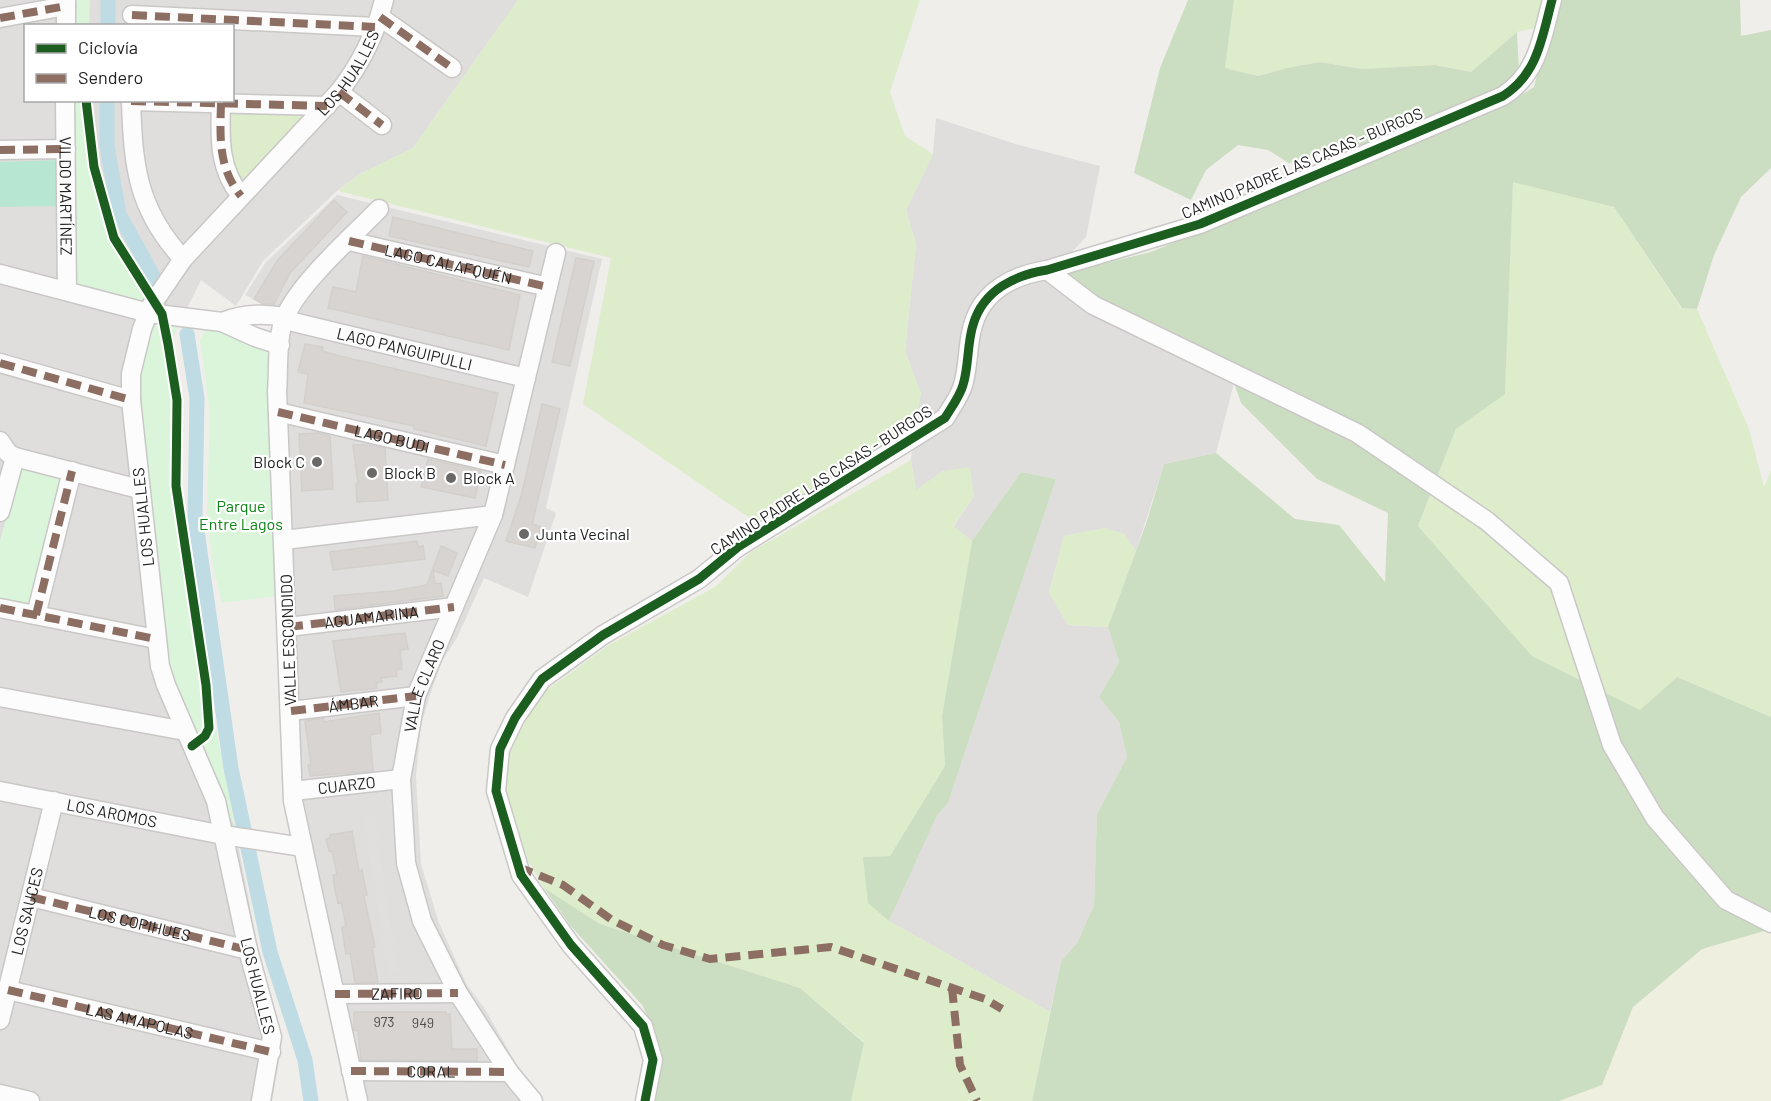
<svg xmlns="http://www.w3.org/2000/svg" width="1771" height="1101" font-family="Barlow,sans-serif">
  <rect width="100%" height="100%" fill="#f0eeeb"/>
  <path fill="#dfdedc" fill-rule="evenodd" d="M0,0H518L413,148L360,174L337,191L263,261L236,306L201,280L172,339L180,392L183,499L196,629L258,947L280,1036L281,1050L272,1101H0ZM26,26H232V100H26Z
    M936,118L1019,145L1100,166L1086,237L1048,278L1087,313L1234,383L1216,453L1164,464L1136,551L1124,534L1105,528L1064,536L1049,593L1068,625L1108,627L1119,662L1099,697L1119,722L1127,757L1097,814L1094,905L1077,943L1061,961L1050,1012L889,921L937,814L948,803L1056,479L1021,472L972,541L953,527L974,496L943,471L916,491L911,460L916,409L921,394L905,351L916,244L906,210L933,154Z
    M337,195L602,259L546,508L556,513L528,597L484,578L457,638L442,661L430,695L421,725L416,777L421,864L439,923L467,985L485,1009L522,1074L542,1101H354L300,852L283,314L245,295L266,262Z"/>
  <path fill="#efefdf" d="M1771,929V1101H1559L1602,1085L1633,1007L1702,949Z"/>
  <path fill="#ddeccb" d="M518,0H920L890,92L905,136L933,154L906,210L916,244L905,351L921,394L914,429L757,523L583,404L611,258L338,191L360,174L413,148Z
    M1234,0H1543L1536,28L1517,32L1471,72L1435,65L1362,69L1320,62L1287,68L1258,76L1225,68Z
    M225,114L307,116L240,187L234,179Z
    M1513,181L1614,207L1681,308L1697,309L1749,429L1764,487L1771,470V717L1677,677L1640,710L1532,656L1418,526L1456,429L1505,393Z
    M911,460L916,490L943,471L970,467L974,496L953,526L972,541L942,716L945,766L890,856L864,857L889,921L1050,1012L1032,1101H851L864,1042L800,988L600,924L544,888L519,845L505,792L509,752L540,695L609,645L715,587L751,552Z
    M1105,528L1124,534L1136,551L1108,627L1068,625L1049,593L1064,536Z"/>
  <path fill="#cbdec1" d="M1188,0H1234L1225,68L1258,76L1287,68L1320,62L1362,69L1435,65L1471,72L1517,32L1519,72L1508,85L1385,139L1289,163L1268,150L1238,145L1206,170L1191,200L1134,173L1160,68Z
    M1557,0H1740L1741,36L1771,30V168L1741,197L1714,255L1697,309L1682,308L1614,207L1513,182L1505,394L1456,429L1418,526L1532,656L1640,710L1677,677L1771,717V929L1702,949L1633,1007L1602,1085L1559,1101H1032L1061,961L1077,943L1094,905L1097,814L1127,757L1119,722L1099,697L1119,662L1108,627L1146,524L1164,464L1216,453L1295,519L1339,525L1385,582L1388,513L1317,479L1241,403L1234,383L1216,359L1096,301L1064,273L1151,252L1508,103L1534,87Z
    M1021,472L1056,479L948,803L937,815L889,921L868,903L863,857L890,856L945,766L942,716L972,541Z
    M544,888L600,924L800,988L864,1043L851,1101H653L659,1081L658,1044L643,1006L570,925Z"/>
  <path fill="#daf5da" d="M71,0H90L89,25H71Z
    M71,101H90C91,140 92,183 105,221C114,247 131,272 147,295L142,303L71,282Z
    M167,322L179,323L172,339L180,392L183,499L196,629L236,830L172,676L164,633L152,501L141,422L140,369L154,325Z
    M223,330L267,348L278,596L222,603L213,566L207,512L210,413L200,340L205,331Z
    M20,466L63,477L30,606L0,600V541Z"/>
  <path fill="#b7e6d2" d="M60,160L61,206L0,207V162Z"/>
  <path fill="#e0dfde" d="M374,814L398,973L388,974L363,816Z"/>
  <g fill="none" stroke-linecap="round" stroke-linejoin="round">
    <path stroke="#bfdbe3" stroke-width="15" d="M108,26V0
      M107,100V146L119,214L157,283
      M187,334L197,398L195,517L231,768L270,952L305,1060L311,1101"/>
  </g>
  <path fill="#d7d4d2" stroke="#d3d0cc" stroke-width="1.5" d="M334,200L347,212L290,273L274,304H263L254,299L277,261Z
    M393,217L533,251L529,267L389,236Z
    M363,256L520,295L509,350L328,308L333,287L356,292Z
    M576,258L594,261L570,366L552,362Z
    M305,344L323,347L322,351L340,356L498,393L486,446L423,431L414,429V426L304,403L308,374L298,372Z
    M542,404L560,409L532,524L541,527L535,548L506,541L522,493Z
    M319,433L330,436L333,489L302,491L299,434Z
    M353,445H368L385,448L388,500L357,502L356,484L358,483Z
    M428,459L481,471L475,498L421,487Z
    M417,541L418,547L423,546L425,559L333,570L330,552Z
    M441,546L457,553L448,576L433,570L435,584L441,583L443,596L335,610L334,596L393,591L427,585Z
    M405,633L408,649L400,650L402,669L396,670L397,676L381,678L382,682L376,683L377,688L341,692L333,641Z
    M379,713L381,733L370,735L373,771L310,776L308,765H311L305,721L323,718L324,722Z
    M352,831L359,872L362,870L367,895L364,896L375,947H372L378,982L355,983L350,953L346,954L344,942L342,927L346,926L341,902L338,903L335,890L333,875H337L332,850L329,851L326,839L330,838V835Z
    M354,1012H446V1015L450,1014L452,1049H477V1061L361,1060L358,1031L354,1030Z"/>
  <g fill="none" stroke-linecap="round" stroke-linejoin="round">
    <defs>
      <g id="minor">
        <path d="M66,0V26"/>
        <path d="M132,15L375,27"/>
        <path d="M380,17L452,68"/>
        <path d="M0,18L66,6"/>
        <path d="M339,92L382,125"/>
        <path id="s1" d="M65,100L67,291"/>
        <path d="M131,100C133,166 137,209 183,259"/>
        <path d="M131,101L327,106"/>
        <path d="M221,103C220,137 218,168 241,196"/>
        <path d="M0,150L66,149"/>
        <path id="s2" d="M349,241L548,287"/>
        <path d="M1047,270L1093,305L1357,433L1487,521L1559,583L1612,745L1655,818L1726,900L1771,923"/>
        <path d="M0,274L149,313L222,322L255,337L280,345"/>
        <path id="s3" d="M285,320L526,378"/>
        <path d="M222,322C242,314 264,313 285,317"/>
        <path d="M0,363L131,400"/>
        <path d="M278,412L505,465"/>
        <path d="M0,441L8,453L15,457L139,489"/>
        <path d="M0,512L15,457"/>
        <path d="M284,540L493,515"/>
        <path d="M0,608L156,639"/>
        <path d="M36,615L72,471"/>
        <path id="s4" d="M288,627L454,607"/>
        <path d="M0,697L185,731"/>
        <path d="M291,711L416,696"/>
        <path id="s5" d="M0,791L223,835L303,847"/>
        <path id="s6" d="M293,791L401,779"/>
        <path d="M31,897L248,950"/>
        <path d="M8,990L271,1052"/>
        <path d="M335,994L458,993"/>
        <path id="s7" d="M0,1020L54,801"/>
        <path d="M351,1071L509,1072"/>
        <path d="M0,1094L30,1101"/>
        <path id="s8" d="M261,1101L272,1037L248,950L216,801L166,685L160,666L131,400V374L142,329L151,306L183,259L339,92C360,65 376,33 384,0"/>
        <path d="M358,1101L293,801L277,391C279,368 276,339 285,317C300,282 352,237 379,209"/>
        <path id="s9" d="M533,1101L509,1072L458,993L422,921L406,863L401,779L416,696L493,515L556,253"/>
        <path d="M645,1101L653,1060L643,1026L571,945L521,875L496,791L500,749L515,718L542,679L603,635L699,579L738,547L945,418C951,408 960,396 963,385C969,366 967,344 973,325C983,290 1015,275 1047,270L1200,224L1503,96C1538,74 1542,37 1552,0"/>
      </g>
    </defs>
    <use href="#minor" stroke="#c9c8c7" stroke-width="21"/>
    <use href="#minor" stroke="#fdfcfc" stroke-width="18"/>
    <g stroke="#8d6e63" stroke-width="8" stroke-dasharray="15 8" stroke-linecap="butt">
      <path d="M132,15L375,27"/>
      <path d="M380,17L452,68"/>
      <path d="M0,18L66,6"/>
      <path d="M339,92L382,125"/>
      <path d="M131,101L327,106"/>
      <path d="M221,103C220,137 218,168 241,196"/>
      <path d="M0,150L66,149"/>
      <path d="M349,241L548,287"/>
      <path d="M0,363L131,400"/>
      <path id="s10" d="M278,412L505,465"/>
      <path d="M0,608L156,639"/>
      <path d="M36,615L72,471"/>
      <path d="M288,627L454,607"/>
      <path id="s11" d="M291,711L416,696"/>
      <path d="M518,867L563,885L612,920L663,945L710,959L831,947L985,999L1002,1009"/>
      <path id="s12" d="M31,897L248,950"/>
      <path d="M952,988L960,1065L977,1101"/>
      <path id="s13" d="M8,990L271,1052"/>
      <path id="s14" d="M335,994L458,993"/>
      <path id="s15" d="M351,1071L509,1072"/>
    </g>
    <defs>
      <path id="cycleway" d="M86,100L94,167L114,238L162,314L168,344L177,400L176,486L206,685L209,728L205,736L192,746
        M645,1101L653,1060L643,1026L571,945L521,875L496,791L500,749L515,718L542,679L603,635L699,579L738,547L945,418C951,408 960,396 963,385C969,366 967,344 973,325C983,290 1015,275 1047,270L1200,224L1503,96C1538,74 1542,37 1552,0"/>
    </defs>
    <use href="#cycleway" stroke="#fff" stroke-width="13"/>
    <use href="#cycleway" stroke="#1b5e20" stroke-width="9"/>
  </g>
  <g fill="#6a6968" stroke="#fff" stroke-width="2">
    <circle cx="317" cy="462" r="6"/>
    <circle cx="372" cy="473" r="6"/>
    <circle cx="451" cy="478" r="6"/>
    <circle cx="524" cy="534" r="6"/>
  </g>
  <g text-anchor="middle" stroke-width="4.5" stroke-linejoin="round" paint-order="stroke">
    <g font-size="14" fill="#4f4e4e">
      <text x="384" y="1027">973</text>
      <text x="423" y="1028">949</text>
    </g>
    <g font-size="16" fill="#222" stroke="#fff">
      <text dy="6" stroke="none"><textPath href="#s8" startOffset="1125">LOS HUALLES</textPath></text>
      <text transform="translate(1302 163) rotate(-23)" y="6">CAMINO PADRE LAS CASAS - BURGOS</text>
      <text dy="6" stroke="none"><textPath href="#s1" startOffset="96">VILDO MARTÍNEZ</textPath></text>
      <text dy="6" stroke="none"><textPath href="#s2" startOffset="102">LAGO CALAFQUÉN</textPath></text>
      <text dy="6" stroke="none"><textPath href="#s3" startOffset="123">LAGO PANGUIPULLI</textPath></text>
      <text dy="6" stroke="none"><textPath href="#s10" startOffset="117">LAGO BUDI</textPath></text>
      <text transform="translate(821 480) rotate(-33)" y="6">CAMINO PADRE LAS CASAS - BURGOS</text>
      <text transform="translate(143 517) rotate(-96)" y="6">LOS HUALLES</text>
      <text dy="6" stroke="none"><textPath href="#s4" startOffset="84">AGUAMARINA</textPath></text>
      <text transform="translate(288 640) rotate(-92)" y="6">VALLE ESCONDIDO</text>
      <text dy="6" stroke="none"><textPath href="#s9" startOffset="453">VALLE CLARO</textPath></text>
      <text dy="6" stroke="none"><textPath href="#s11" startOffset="63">ÁMBAR</textPath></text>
      <text dy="6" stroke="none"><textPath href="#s6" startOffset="54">CUARZO</textPath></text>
      <text dy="6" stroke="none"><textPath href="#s5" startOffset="114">LOS AROMOS</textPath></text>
      <text dy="6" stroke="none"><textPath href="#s7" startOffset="112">LOS SAUCES</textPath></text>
      <text dy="6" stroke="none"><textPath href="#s12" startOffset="112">LOS COPIHUES</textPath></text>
      <text transform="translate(258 986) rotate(76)" y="6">LOS HUALLES</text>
      <text dy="6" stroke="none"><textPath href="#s14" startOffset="62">ZAFIRO</textPath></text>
      <text dy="6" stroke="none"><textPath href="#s13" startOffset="135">LAS AMAPOLAS</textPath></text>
      <text dy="6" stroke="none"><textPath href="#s15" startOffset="80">CORAL</textPath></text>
    </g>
    <g font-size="16" fill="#222" stroke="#fff" text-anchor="start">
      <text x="305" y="468" text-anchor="end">Block C</text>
      <text x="384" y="479">Block B</text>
      <text x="463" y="484">Block A</text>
      <text x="536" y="540">Junta Vecinal</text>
    </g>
    <g font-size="16" fill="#0c8416" stroke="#fff">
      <text x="241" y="512">Parque<tspan x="241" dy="18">Entre Lagos</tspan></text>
    </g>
  </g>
  <rect x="24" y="24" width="210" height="78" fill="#ffffff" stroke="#a7a7a7" stroke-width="1.5"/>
  <rect x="36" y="44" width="30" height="9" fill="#1b5e20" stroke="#a7a7a7" stroke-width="1.5"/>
  <text x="78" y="54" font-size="18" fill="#222222">Ciclovía</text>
  <rect x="36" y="74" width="30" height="9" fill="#8d6e63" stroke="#a7a7a7" stroke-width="1.5"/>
  <text x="78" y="84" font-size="18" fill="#222222">Sendero</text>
</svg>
